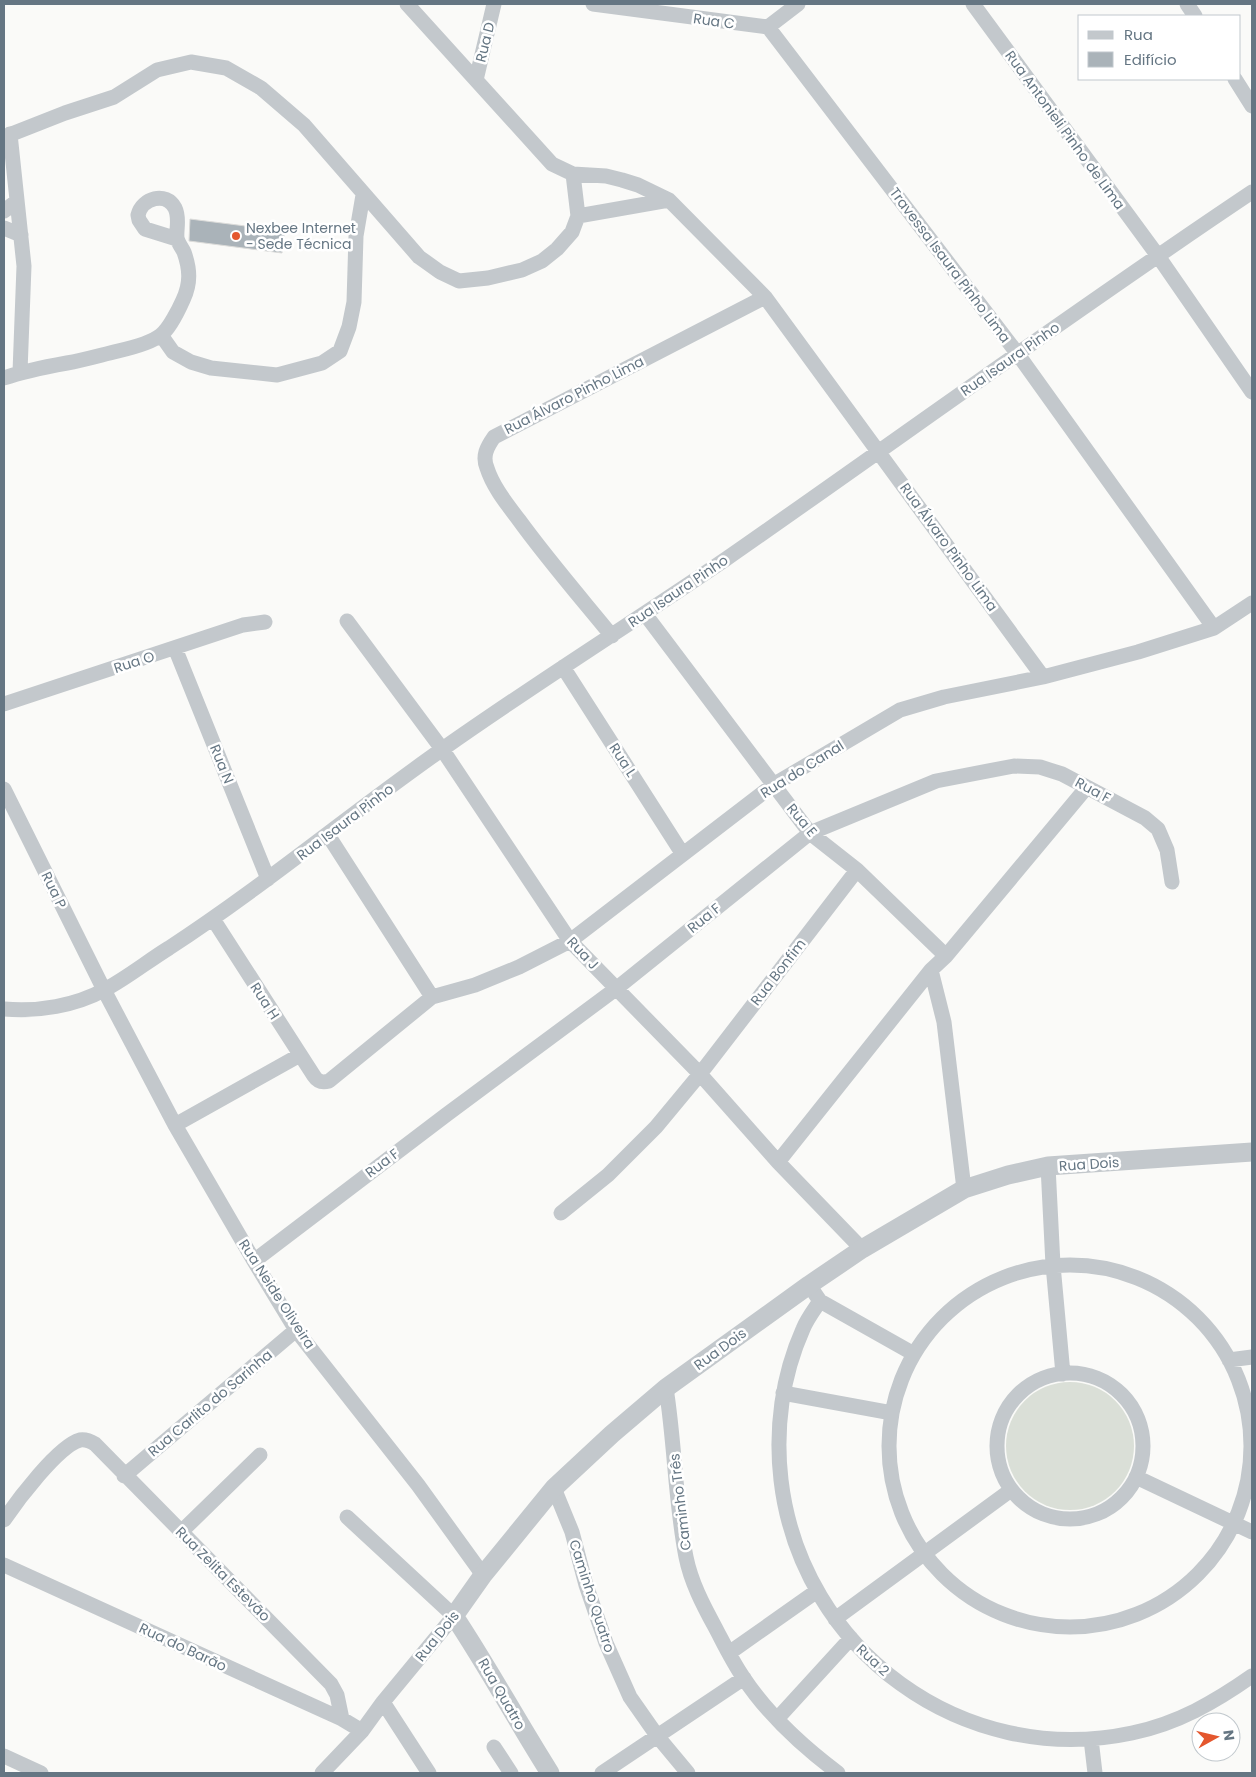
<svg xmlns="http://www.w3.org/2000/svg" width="1256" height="1777" font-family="Poppins,sans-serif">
  <rect width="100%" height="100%" fill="#fafaf8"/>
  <path fill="#dadfd7" d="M1006 1446a64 64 0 1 1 128 0a64 64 0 1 1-128 0Z"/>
  <path fill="#aab3b9" stroke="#dcdcda" d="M190,219L285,231L282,253L189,241Z"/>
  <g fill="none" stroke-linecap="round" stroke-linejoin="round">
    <path stroke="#c3c8cc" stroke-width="15" d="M407,4L552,164L573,174L606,176L622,180L638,185L669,200L765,297L1043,677
      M593,4L768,27L798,4
      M973,4L1158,256L1252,392
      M1187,4L1195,16
      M768,27L1017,353L1214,628
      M1235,79L1252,106
      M476,80L494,4
      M10,134L24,266L20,372
      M4,137L65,113L114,97L157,70L191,62L226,68L261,88L304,125L419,257L440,272L459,281L488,278L522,270L542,261L557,249L572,232L578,216L573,174
      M4,211L17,201
      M578,216L669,200
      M4,228L21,235
      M161,335L173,352L191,362L211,368L277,375L322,363L340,351L349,327L354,302L356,236L363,195
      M4,378C24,371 45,367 67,363C84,360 101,355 118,351C131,348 151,343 161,335C169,329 179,309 183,300C191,283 190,269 184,252C182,248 178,243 177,238C176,229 180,218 175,208C166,191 142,198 138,215L139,220L145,229L177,239
      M645,614L810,833L857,870L946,956
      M347,621L442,749L570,941L700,1074L778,1162L862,1249
      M612,636C581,598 548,560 519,520C507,504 493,487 487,468C482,456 487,447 494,437L765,297
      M175,648L268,879
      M563,667L682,853
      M4,704L243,625L265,622
      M4,789L104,990L175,1125L254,1261L296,1330L418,1485L483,1575
      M328,835L432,997
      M213,919L314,1076C318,1082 322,1083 329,1081L432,997L475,985L519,967L570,941L773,785L900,710L944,697L1043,677L1138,652L1214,628L1252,603
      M931,970L944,1022L964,1189
      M4,1009C38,1012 75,1006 106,989C128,977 148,961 169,948C264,886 351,813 444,748C536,683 632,623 726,559C901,437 1074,311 1252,192
      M175,1125L300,1055
      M778,1162L931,970L946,956L1087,787
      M1048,1166L1053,1265L1063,1374
      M561,1213L608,1175L656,1127L700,1074L857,870
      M254,1261L446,1115L617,988L810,833L936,781L1014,766L1040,767L1062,774L1145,818L1158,829L1167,850L1172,882
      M889 1446a181 181 0 1 1 362 0a181 181 0 1 1-362 0Z
      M809,1285L820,1301C814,1310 807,1319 803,1329C782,1376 775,1429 781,1480C801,1650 963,1769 1132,1733C1177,1724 1215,1702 1252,1676
      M820,1301L914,1354
      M1229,1360L1252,1357
      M997 1446a73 73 0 1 1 146 0a73 73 0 1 1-146 0Z
      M666,1388C675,1444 675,1501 686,1557C691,1582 703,1605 715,1627C724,1644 732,1661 743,1677C768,1715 802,1746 838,1773
      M783,1393L892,1413
      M124,1476L296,1330
      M1136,1477L1252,1532
      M554,1488L572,1532L586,1585L606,1643L630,1697L658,1737L688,1773
      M4,1520C17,1501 58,1446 80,1440C86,1439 90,1441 95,1444L331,1684L337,1695L342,1719
      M181,1532L260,1455
      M4,1565L342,1719L362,1731
      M835,1619L1011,1490
      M729,1653L817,1591
      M383,1702L429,1773
      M777,1719L851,1638
      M1091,1739L1095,1773
      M494,1747L511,1773
      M4,1756L41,1773
      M322,1773L362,1731L383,1702L454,1616L347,1517
      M602,1773L744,1678"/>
    <path stroke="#c3c8cc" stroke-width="19" d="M550,1773C517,1721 488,1667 454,1616L483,1575L554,1488L612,1434L666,1388L809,1285L862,1249L964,1189L1008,1175L1048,1166L1252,1152"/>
  </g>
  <circle fill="#e4572e" stroke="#fff" stroke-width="2" cx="236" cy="236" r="5"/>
  <g text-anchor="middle" stroke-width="5" stroke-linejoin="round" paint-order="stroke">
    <g font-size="14" fill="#657683" stroke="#fff">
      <text transform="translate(714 21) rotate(8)" y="5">Rua C</text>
      <text transform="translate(485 42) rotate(-76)" y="5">Rua D</text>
      <text transform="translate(1065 130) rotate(54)" y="5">Rua Antonieli Pinho de Lima</text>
      <text transform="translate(950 265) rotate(53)" y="5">Travessa Isaura Pinho Lima</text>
      <text transform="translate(1010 359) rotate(-35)" y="5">Rua Isaura Pinho</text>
      <text transform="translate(574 395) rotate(-27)" y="5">Rua Álvaro Pinho Lima</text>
      <text transform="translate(949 547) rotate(54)" y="5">Rua Álvaro Pinho Lima</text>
      <text transform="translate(678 591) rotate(-34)" y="5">Rua Isaura Pinho</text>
      <text transform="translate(134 662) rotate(-18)" y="5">Rua O</text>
      <text transform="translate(623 760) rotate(57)" y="5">Rua L</text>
      <text transform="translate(222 764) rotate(68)" y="5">Rua N</text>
      <text transform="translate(802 769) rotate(-32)" y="5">Rua do Canal</text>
      <text transform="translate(1093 790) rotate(28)" y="5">Rua F</text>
      <text transform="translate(802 820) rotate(50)" y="5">Rua E</text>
      <text transform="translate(345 822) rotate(-37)" y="5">Rua Isaura Pinho</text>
      <text transform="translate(54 890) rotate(64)" y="5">Rua P</text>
      <text transform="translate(704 918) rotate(-39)" y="5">Rua F</text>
      <text transform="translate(583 953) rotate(47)" y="5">Rua J</text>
      <text transform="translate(778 972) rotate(-52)" y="5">Rua Bonfim</text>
      <text transform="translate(265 1001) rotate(57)" y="5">Rua H</text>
      <text transform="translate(382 1163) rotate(-37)" y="5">Rua F</text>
      <text transform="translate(1089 1164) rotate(-4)" y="5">Rua Dois</text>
      <text transform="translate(277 1294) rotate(57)" y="5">Rua Neide Oliveira</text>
      <text transform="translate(720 1349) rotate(-36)" y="5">Rua Dois</text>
      <text transform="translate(210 1403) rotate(-40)" y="5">Rua Carlito do Sarinha</text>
      <text transform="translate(680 1502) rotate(-97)" y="5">Caminho Três</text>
      <text transform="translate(223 1574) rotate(45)" y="5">Rua Zelita Estevão</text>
      <text transform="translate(592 1596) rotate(72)" y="5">Caminho Quatro</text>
      <text transform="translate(437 1636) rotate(-51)" y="5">Rua Dois</text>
      <text transform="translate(183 1647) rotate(25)" y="5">Rua do Barão</text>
      <text transform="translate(873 1660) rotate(43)" y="5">Rua 2</text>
      <text transform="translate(502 1694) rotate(60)" y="5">Rua Quatro</text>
    </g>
    <g font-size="14" fill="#657683" stroke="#fff" text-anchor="start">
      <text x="246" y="233">Nexbee Internet<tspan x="246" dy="16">- Sede Técnica</tspan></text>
    </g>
  </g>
  <rect width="1256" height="1777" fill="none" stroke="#657683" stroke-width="10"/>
  <rect x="1078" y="15" width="162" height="65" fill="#ffffff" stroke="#c1c8cd"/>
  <rect x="1088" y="31" width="25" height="8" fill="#c3c8cc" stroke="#c1c8cd"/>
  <text x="1124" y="40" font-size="15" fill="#657683">Rua</text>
  <rect x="1088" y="52" width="25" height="15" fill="#aab3b9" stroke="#c1c8cd"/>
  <text x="1124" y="65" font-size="15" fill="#657683">Edifício</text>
  <g transform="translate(1216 1737) rotate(82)"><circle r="24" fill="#ffffff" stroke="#c1c8cd"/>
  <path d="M0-4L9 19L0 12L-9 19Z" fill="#e4572e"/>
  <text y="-8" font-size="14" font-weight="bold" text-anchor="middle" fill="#657683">N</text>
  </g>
</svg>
